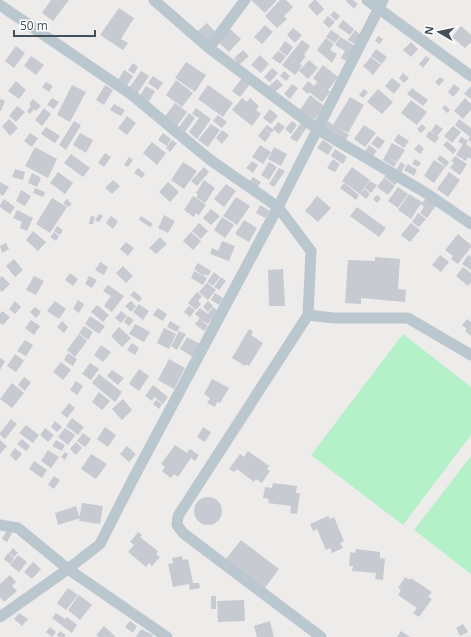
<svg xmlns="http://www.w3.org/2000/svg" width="471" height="637" font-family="'Open Sans',sans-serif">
  <rect width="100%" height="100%" fill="#eeebeb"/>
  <path fill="#b4f1c9" d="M403,334L471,387V435L403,525L311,455Z
    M471,456V574L414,530Z"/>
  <path fill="#c7cad1" d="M51,0H69L53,21L42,13Z
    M251,0H277L265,13Z
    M280,0H286L293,7L284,16L287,19L277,28L265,16Z
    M314,0H316L324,9L317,16L308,6Z
    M347,0H353L358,4L354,9L346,1Z
    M119,8L134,18L121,39L128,43L123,50L100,35Z
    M334,11L340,16L336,21L330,15Z
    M328,16L335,22L329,28L323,22Z
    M343,20L354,29L350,35L338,27Z
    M207,23L217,34L205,44L196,33Z
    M265,25L273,32L262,44L254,37Z
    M461,26L471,35V42L465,48L452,37Z
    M293,28L302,35L295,43L287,35Z
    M230,29L241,39L229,52L218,42Z
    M331,30L340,36L335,43L326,37Z
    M355,30L362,36L355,44L348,40Z
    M378,36L383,39L380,44L375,41Z
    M340,37L357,47L348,62L341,58L345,51L335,45Z
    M326,38L334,44L330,50L337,54L332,63L317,50Z
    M302,40L310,46L304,55L306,56L300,64L302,66L295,75L282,65Z
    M285,41L293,47L287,56L279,50Z
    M411,42L418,49L411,57L403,50Z
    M16,46L25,53L14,68L5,61Z
    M376,49L387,57L382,64L371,56Z
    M243,50L249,56L239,65L234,58Z
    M278,51L286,56L280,64L272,58Z
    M260,55L269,64L261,73L251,65Z
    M31,56L44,65L36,75L24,66Z
    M426,56L430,59L423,68L419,64Z
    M371,57L381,65L373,75L363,66Z
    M309,60L318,68L308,79L299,71Z
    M186,62L206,75L195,92L175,78Z
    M133,63L138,67L134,74L128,70Z
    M323,65L338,77L328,90L330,92L322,102L309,92L308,94L302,89L308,81L314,86L317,82L321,85L313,78Z
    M272,68L278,73L270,82L264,77Z
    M124,70L133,76L127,86L118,80Z
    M141,71L149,76L137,94L129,88Z
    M284,71L290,76L286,81L280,76Z
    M403,73L409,78L404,83L399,78Z
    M153,76L163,83L158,90L148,83Z
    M440,77L444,80L439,86L435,82Z
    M242,78L250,84L240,97L232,91Z
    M392,78L401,85L394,94L385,86Z
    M277,79L283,85L275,92L269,86Z
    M176,80L193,93L182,107L166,95Z
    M16,81L26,90L19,99L8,91Z
    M46,82L53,86L49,92L42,87Z
    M292,84L298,88L290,99L284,94Z
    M454,84L460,89L453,97L448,92Z
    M72,85L86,92L70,122L57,115Z
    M105,85L113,90L104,105L96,100Z
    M208,85L233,103L223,117L198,99Z
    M146,86L155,91L148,103L139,97Z
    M471,86V99L464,94Z
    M412,88L428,100L423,106L407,94Z
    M364,89L368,92L363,98L359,95Z
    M378,89L393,102L382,114L367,102Z
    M310,95L324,106L315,120L300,110Z
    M350,97L364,105L348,133L336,126L349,135L344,143L323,130L328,121L333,125Z
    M52,98L59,102L54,109L47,105Z
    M242,98L247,102L250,98L259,106L256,110L261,114L252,126L232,110Z
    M465,98L471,104V110L463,119L454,111Z
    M0,99L5,101L1,111H0Z
    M33,99L41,106L36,111L34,109L30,114L27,111L31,106L29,104Z
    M411,100L427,112L417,125L401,113Z
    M175,103L187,112L175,129L163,119Z
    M114,104L125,110L121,116L110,110Z
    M445,105L450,110L447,113L442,108Z
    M17,106L25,112L16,122L9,116Z
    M44,108L51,114L42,126L35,120Z
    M196,108L211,119L197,139L189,132L199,118L192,114Z
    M270,109L278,116L271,124L263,118Z
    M189,113L195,118L185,132L179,127Z
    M218,115L227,122L222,128L213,121Z
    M127,116L136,123L127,135L118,128Z
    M9,119L18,128L10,136L2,126Z
    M459,119L471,128V142L468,140L470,137L455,125Z
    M74,121L81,125L66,150L59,145Z
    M292,121L297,125L291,134L285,129Z
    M278,122L285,127L279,134L273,129Z
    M301,123L307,127L297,142L290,138Z
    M211,124L220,130L208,147L198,140Z
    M422,124L426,128L421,133L417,129Z
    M436,124L443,129L437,136L431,131Z
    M267,125L274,130L271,133L264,128Z
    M364,125L376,133L365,147L354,139Z
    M453,126L461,132L452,143L444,136Z
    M46,127L60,136L55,143L41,134Z
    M264,128L271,134L265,142L258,136Z
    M222,130L229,135L222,144L216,138Z
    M429,131L439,137L435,143L426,137Z
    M30,133L38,138L32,147L24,141Z
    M80,133L93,140L86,153L73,145Z
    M163,133L171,139L167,146L158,140Z
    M398,134L409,141L404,148L394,141Z
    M377,136L385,141L379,149L371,144Z
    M461,137L468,141L466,144L471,148V159L468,157L466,161L456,155L463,144L458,142Z
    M172,140L177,143L170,152L166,148Z
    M323,140L333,147L328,155L317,148Z
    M447,141L457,150L453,154L443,145Z
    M152,142L166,153L157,165L143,153Z
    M392,143L405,150L397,162L388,157L397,163L394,167L383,160Z
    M419,144L424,149L420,154L414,149Z
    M260,145L271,152L263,164L252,157Z
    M369,145L377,151L373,156L365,151Z
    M35,147L57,159L48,178L25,166Z
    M274,147L287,154L281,166L268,159Z
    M335,149L347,157L343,164L331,156Z
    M105,153L111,157L104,167L98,163Z
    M71,154L90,168L83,177L64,163Z
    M440,155L449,162L446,167L437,159Z
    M455,156L467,164L460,175L450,168L454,163L451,161Z
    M129,157L133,160L128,167L124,165Z
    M333,159L340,164L335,172L327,168Z
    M415,159L421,163L418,167L412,164Z
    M434,160L445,167L434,183L424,176Z
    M252,161L258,165L253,173L246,168Z
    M183,162L197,171L184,189L171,180Z
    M269,162L277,167L269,180L261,175Z
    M401,162L405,165L401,173L396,170Z
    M408,164L417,170L414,176L404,170Z
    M204,167L209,172L197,186L191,181Z
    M352,167L370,180L360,194L342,181Z
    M138,168L145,174L142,178L134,173Z
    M279,168L285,171L274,187L269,184Z
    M15,169L25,172L23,180L12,177Z
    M58,172L73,183L65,194L50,183Z
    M449,172L460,180L448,197L437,189Z
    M32,173L41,178L37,187L28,183Z
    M387,173L398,181L395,185L384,177Z
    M253,177L261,182L256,189L248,184Z
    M384,178L395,186L388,195L377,187Z
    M113,180L120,186L112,194L105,188Z
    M204,180L215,188L205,203L196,197L198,195L196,193Z
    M370,181L377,185L371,193L365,188Z
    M0,182L9,187L3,196L0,194Z
    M168,182L179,192L170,202L159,192Z
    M344,183L359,195L356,200L340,188Z
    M226,184L236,191L224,207L214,199Z
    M398,187L408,194L398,208L388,201Z
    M35,188L45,192L43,197L33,193Z
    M365,189L370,194L366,199L360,194Z
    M21,190L31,196L25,206L16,201Z
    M409,194L422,202L411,219L398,210Z
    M377,195L381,198L377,203L373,199Z
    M428,195L438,203L427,218L420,213L424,207L421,204Z
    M193,196L206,205L199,215L196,213L194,217L184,210Z
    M317,196L331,208L318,222L305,211Z
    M236,197L250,206L237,225L223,216Z
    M52,198L67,207L50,233L36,224Z
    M4,199L15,207L10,214L0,207V205Z
    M67,199L72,204L68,207L63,203Z
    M260,205L270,211L265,218L256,213Z
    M357,207L386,228L379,237L350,216Z
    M211,209L220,216L211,225L203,218Z
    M17,210L33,218L27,231L20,228L22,222L13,218Z
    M418,213L426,219L419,227L412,222Z
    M99,214L103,216L99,222L95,220Z
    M164,215L175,221L168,233L158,228Z
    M91,216L95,217L93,224H89Z
    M111,216L118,221L113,229L106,223Z
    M141,216L153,224L150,227L139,220Z
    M222,217L234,225L225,238L214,230Z
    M244,220L257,228L249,242L235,234Z
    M199,223L208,231L201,239L192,231Z
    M411,223L420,230L410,242L401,235Z
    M57,226L63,230L60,235L54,231Z
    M33,231L46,242L38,251L26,240Z
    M54,232L59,236L56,241L50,237Z
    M191,232L201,241L193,250L183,241Z
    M458,234L471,245V247L458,264L451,259L453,256L445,250Z
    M160,237L167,244L156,254L149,248Z
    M222,241L235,246L229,261L210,254L212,248L218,251Z
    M126,242L134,248L128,256L120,249Z
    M6,243L9,249L2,253L0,246Z
    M440,255L449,262L441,272L432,265Z
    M468,255L471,257V270L462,264Z
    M375,257L400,259L398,289L406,290L405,302L361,298V304L345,303L348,260L375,261Z
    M14,259L23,270L15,277L6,266Z
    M100,262L108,267L104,275L95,270Z
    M198,263L211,271L208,276L205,274L204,276L194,269Z
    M123,266L133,276L126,283L116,273Z
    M463,267L471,273V282L468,286L456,276Z
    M283,269L285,306H269L268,270Z
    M194,271L207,278L203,285L191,278Z
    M214,272L220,277L213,286L207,282Z
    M70,273L78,279L73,286L65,280Z
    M2,276L10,284L2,292L0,290V278Z
    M34,276L44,281L36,295L26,290Z
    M89,276L97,280L92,288L85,284Z
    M221,277L226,281L219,290L214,287Z
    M207,283L216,290L208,300L199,292Z
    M108,285L124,296L112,312L104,306L111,296L103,291Z
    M134,291L142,298L139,302L130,295Z
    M197,292L202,296L198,301L201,304L196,310L188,303Z
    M215,293L223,298L219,305L211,300Z
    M78,300L84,304L79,313L73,309Z
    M15,301L21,307L15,314L9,309Z
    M55,301L66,309L59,319L47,311Z
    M131,301L136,306L131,312L125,306Z
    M208,301L213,306L208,312L203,307Z
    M139,304L149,311L143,320L133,312Z
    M97,305L109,315L103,322L91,312Z
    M189,306L195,310L190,317L184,312Z
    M35,307L41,312L36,318L30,312Z
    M213,307L218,311L208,324L201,320L208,326L204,331L195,324L200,318L195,314L200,308L208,314Z
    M158,308L167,314L163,321L153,315Z
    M2,311L10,317L3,325L0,323V314Z
    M121,311L127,316L121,323L115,318Z
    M90,316L105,326L99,334L85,324Z
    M128,316L134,320L129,326L124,322Z
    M467,319L471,322V336L465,331L467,329L462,325Z
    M31,320L40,326L34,335L25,328Z
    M62,321L68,327L64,333L57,327Z
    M170,321L180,327L177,332L167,327Z
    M135,324L150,332L144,342L129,334Z
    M84,326L93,332L88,340L79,333Z
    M119,327L131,338L122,347L111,336Z
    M164,328L176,334L169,349L157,343Z
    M249,329L253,331L251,335L263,343L249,366L246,364L245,366L232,358Z
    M179,331L186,334L177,350L171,346Z
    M79,334L87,341L75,357L67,350Z
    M187,337L200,344L193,357L180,349Z
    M25,340L33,345L26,356L17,351Z
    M132,343L139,348L135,355L127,350Z
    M101,345L111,352L103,362L94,355Z
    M68,353L77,359L73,366L64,360Z
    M15,354L24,361L16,372L7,366Z
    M0,358L5,361L0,370Z
    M169,359L185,368L174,389L158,380Z
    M61,362L71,370L63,380L53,372Z
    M90,363L99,369L91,380L82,374Z
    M139,369L149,376L139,391L129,384Z
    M112,370L124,378L118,385L107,376Z
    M99,374L122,392L115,402L92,383Z
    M24,377L31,382L25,391L18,385Z
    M212,379L229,388L220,403L217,402L215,407L207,403L210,398L204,394Z
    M76,381L83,386L77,395L70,390Z
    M12,383L24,393L12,408L0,399Z
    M153,385L168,397L163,404L154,397L152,401L145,396Z
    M99,392L110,401L102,410L92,402Z
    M123,399L132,410L122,420L112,409Z
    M156,400L162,404L159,409L153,404Z
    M69,403L75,408L67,418L61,413Z
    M72,418L84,427L78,435L66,426Z
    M11,419L17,424L5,439L0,435V433Z
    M55,421L62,427L57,432L51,427Z
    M26,425L39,435L33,443L19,433Z
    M105,427L116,435L108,447L97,439Z
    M203,427L211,432L205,442L197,437Z
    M45,428L54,435L48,442L40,435Z
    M65,428L75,435L68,445L58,437Z
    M83,433L91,439L85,447L77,441Z
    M22,439L30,446L26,451L17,444Z
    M0,440L7,446L0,454Z
    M56,440L65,445L62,451L52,446Z
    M76,442L82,448L76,455L70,449Z
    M175,445L187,453L190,449L199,455L195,461L191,458L178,477L174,474L171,478L162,471L165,467L161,464Z
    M127,446L136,454L129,462L120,454Z
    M15,448L22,454L16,461L10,455Z
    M48,450L59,457L51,468L41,461Z
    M248,451L269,466L267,469L270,471L262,483L256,479L254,482L237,469L234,472L229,469L240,454L244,457Z
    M65,452L68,454L65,460L61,457Z
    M91,454L107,464L96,479L81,469Z
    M34,461L47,470L42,478L29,469Z
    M54,476L60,480L54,489L48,485Z
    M273,483L297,486L296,493H300L297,514L290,513L291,506L268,503L269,499L263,498L265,487L272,488Z
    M194 511a14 14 0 1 1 28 0a14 14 0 1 1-28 0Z
    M82,503L103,506L100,524L79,521Z
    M76,506L80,518L58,525L55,513Z
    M328,516L330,519L334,517L344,541L340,543L343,548L332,553L330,548L326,550L317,529L313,531L310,524Z
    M7,530L12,533L7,542L2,539Z
    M138,532L142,535L140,537L158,551L156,554L160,557L152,566L149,563L146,567L128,552L134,545L130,542Z
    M241,540L279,569L264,589L225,560Z
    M13,548L18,553L14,557L9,553Z
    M356,549L380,552V558L385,559L383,580L375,579L376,573L352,571L353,566H349L350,552L355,553Z
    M8,553L14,558L10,564L4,559Z
    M18,555L27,562L19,572L10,565Z
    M182,556L183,560L188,559L193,583H199L200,588L190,590L189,584L173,587L168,564L173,563L172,558Z
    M33,562L41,569L32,579L24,572Z
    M10,575L16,582L12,586L17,591L4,602L0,597V584Z
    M405,577L410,580L411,578L432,592L428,597L432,599L419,617L413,613L417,608L398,595L401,590L398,588Z
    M68,588L78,595L66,610L57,603Z
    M79,595L92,605L80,620L68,610Z
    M211,596H216V609H211Z
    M244,600L245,621L218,622L217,601Z
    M19,613L28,619L22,626L14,619Z
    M56,613L65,619L67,617L77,625L72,633L52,618Z
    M130,621L137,626L133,633L125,627Z
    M270,621L274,637H257L254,626Z
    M463,624L468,632L460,636L456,628Z
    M104,626L116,637H99L96,635Z
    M50,627L56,632L52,637L46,632Z
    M141,629L153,635L152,637H136Z
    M60,631L66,635L64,637H59L57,635Z
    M401,631L410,637H397Z"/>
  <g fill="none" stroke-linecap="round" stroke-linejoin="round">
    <path stroke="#bbc7cf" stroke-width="11" d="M154,0L209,48L317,129L426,193L471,224
      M367,0L471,76
      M0,5L132,95L209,159L278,207L311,251L308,315L178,516L177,525L183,533L321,637
      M209,48L245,0
      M308,315L333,318H408L471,355
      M0,525L18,528L68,569L167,637
      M0,617L68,569L100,544L133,479L278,207L383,0"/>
  </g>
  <g transform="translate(439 32) rotate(279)" stroke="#ffffff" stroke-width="3" paint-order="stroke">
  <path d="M0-3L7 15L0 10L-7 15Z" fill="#43505a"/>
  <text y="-6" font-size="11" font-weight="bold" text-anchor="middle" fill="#43505a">N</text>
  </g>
  <path d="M14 30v6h81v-6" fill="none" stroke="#43505a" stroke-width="2"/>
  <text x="20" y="30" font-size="12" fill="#43505a" stroke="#ffffff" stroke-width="3" paint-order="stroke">50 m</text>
</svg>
